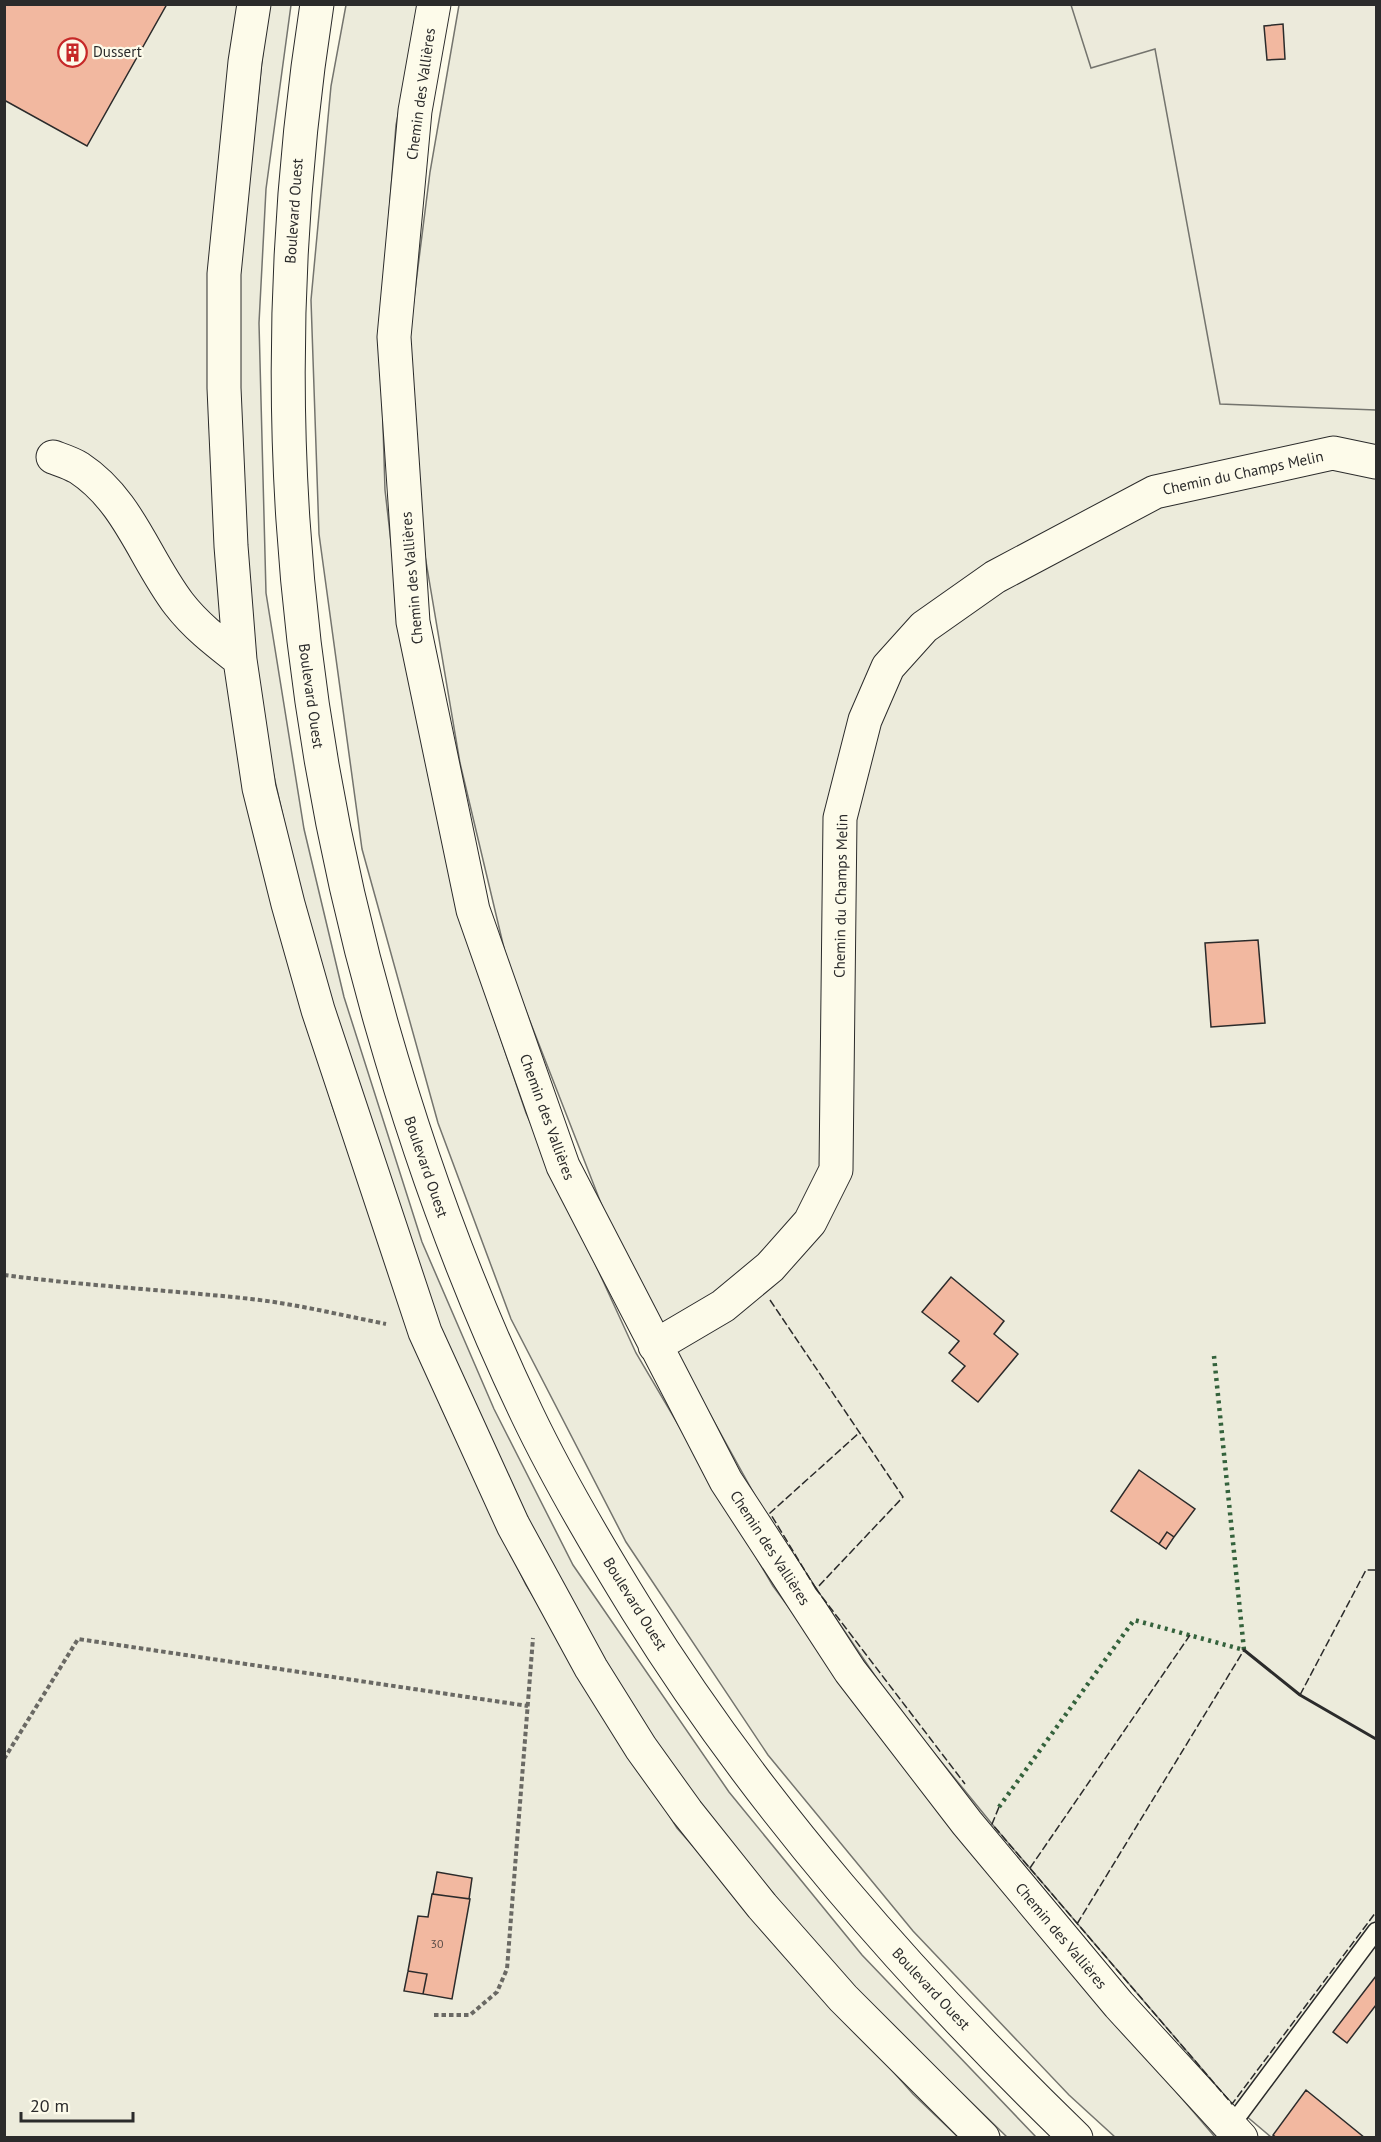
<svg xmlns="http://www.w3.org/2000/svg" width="1381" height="2142" font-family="'PT Sans',sans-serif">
  <rect width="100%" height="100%" fill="#fdfbea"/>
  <path fill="#ecebdb" stroke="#74746e" stroke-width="1.5" d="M5,5H241L218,189L209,423L246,787L332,1105L441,1407L526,1585L677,1828L913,2094L958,2137L5,2138Z
    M268,5H291L266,189L259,323L266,593L304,829L344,997L422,1242L494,1409L573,1565L729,1792L862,1955L1036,2137H1007L835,1970L656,1749L522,1515L412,1266L311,942L261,718L239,469L237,292Z
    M346,5H420L396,125L380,329L385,490L403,647L472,954L526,1113L636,1353L773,1586L968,1849L1215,2137H1115L1069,2095L913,1931L768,1755L626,1542L511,1319L438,1123L362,849L319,534L311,300L331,86Z
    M459,5H1376V2137H1271L1232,2104L992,1824L895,1705L768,1519L620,1252L508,965L460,763L420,526L407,354L430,172Z"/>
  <path fill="#eceadb" stroke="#74746e" stroke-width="1.5" d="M1071,5H1376V410L1220,404L1155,49L1091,68Z"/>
  <path fill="#f2b8a0" stroke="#2b2b2b" stroke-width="1.5" d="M4,4H167L87,146L4,100Z
    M1283,24L1285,59L1267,60L1264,26Z
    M1258,940L1265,1023L1211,1027L1205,943Z
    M951,1277L1004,1321L994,1334L1018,1354L978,1402L952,1381L965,1366L949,1353L959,1341L922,1312Z
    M1139,1470L1195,1509L1174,1537L1167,1532L1159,1544L1111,1511Z
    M1167,1532L1174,1537L1166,1549L1159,1544Z
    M437,1872L472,1878L469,1899L433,1894Z
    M432,1894L470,1899L452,1999L423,1994L427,1974L408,1971L418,1916L428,1917Z
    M408,1971L427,1974L423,1994L404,1991Z
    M1376,1976V2005L1347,2043L1333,2032Z
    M1306,2090L1365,2138H1277L1273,2135Z"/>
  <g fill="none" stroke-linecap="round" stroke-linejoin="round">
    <defs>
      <path id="lane" d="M1230,2127L1376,1931"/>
      <path id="street" d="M254,4L245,62L224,274V388L231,546L240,660L259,788L288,904L318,1010L425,1332L513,1525L591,1668L641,1748L687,1812L762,1906L843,1998L983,2138
        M434,4L415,111L394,337L413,622L473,910L563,1166L726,1481L850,1671L967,1823L1119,2005L1241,2138
        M53,457C61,460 71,463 79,468C129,501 144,558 179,604C196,626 217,642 240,660
        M655,1346L723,1306L770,1267L810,1222L836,1170L840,818L865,720L888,667L924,627L995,577L1155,492L1333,453L1376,462"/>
      <path id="primary" d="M317,4C263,352 285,688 382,1026C420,1159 467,1289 527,1414C559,1481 598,1547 637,1610C758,1805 912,1979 1076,2138"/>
    </defs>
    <use href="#lane" stroke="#2b2b2b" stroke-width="19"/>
    <use href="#street" stroke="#2b2b2b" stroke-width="35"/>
    <use href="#primary" stroke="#2b2b2b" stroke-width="35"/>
    <path stroke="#6a6964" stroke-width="4" stroke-dasharray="4.5 3" stroke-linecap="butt" d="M4,1275C86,1286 169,1290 251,1299C296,1304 341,1315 386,1324
      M4,1759L78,1639L528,1706
      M434,2015H470L497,1992L507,1969L533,1638"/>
    <use href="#lane" stroke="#fdfbea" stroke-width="16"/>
    <use href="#street" stroke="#fdfbea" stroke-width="33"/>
    <use href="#primary" stroke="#fdfbea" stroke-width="33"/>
    <path stroke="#34623c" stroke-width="4.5" stroke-dasharray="3 4.5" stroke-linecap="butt" d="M999,1807L1134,1620L1244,1650L1214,1356"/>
    <path stroke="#2b2b2b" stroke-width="1.5" stroke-dasharray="8 3" stroke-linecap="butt" d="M770,1300L903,1497L816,1589L965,1784
      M816,1589L770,1513L859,1433
      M1300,1695L1366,1570H1376
      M999,1807L992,1824L1232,2104L1376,1912
      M1030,1868L1190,1635
      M1077,1924L1244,1650"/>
    <path stroke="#2b2b2b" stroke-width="3" d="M1244,1650L1300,1695L1376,1739"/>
  </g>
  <defs>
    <symbol id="building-ring" viewBox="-11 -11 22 22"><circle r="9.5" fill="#fdfbea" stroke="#c62828" stroke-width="1.5"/><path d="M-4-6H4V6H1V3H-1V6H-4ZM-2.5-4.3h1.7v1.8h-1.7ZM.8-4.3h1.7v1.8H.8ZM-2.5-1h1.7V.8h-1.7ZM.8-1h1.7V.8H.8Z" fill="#c62828"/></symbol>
  </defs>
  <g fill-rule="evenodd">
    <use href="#building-ring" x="56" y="36" width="33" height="33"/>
  </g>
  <g text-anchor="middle" stroke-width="4.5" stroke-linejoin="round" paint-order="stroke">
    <g font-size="12" fill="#5d4e48">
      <text x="437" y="1948">30</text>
    </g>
    <g font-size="15" fill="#2b2b2b" stroke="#fdfbea" text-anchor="start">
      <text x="93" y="57">Dussert</text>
    </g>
    <g font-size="15" fill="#2b2b2b" stroke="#fdfbea">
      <text transform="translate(421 94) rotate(-82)" y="5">Chemin des Vallières</text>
      <text transform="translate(294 211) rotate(-86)" y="5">Boulevard Ouest</text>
      <text transform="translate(1243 473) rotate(-12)" y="5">Chemin du Champs Melin</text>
      <text transform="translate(412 578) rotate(-95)" y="5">Chemin des Vallières</text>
      <text transform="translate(311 696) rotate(82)" y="5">Boulevard Ouest</text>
      <text transform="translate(841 896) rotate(-89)" y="5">Chemin du Champs Melin</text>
      <text transform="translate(547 1117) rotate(70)" y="5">Chemin des Vallières</text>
      <text transform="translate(426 1167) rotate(71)" y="5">Boulevard Ouest</text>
      <text transform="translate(770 1548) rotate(57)" y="5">Chemin des Vallières</text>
      <text transform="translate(635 1604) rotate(58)" y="5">Boulevard Ouest</text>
      <text transform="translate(1061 1936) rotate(50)" y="5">Chemin des Vallières</text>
      <text transform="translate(931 1989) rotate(47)" y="5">Boulevard Ouest</text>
    </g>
  </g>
  <rect width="1381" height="2142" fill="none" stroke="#2b2b2b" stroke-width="12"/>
  <path d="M21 2112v9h112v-9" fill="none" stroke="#2b2b2b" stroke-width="3"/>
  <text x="30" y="2112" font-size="18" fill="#2b2b2b" stroke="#fdfbea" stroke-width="4.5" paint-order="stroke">20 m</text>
</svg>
